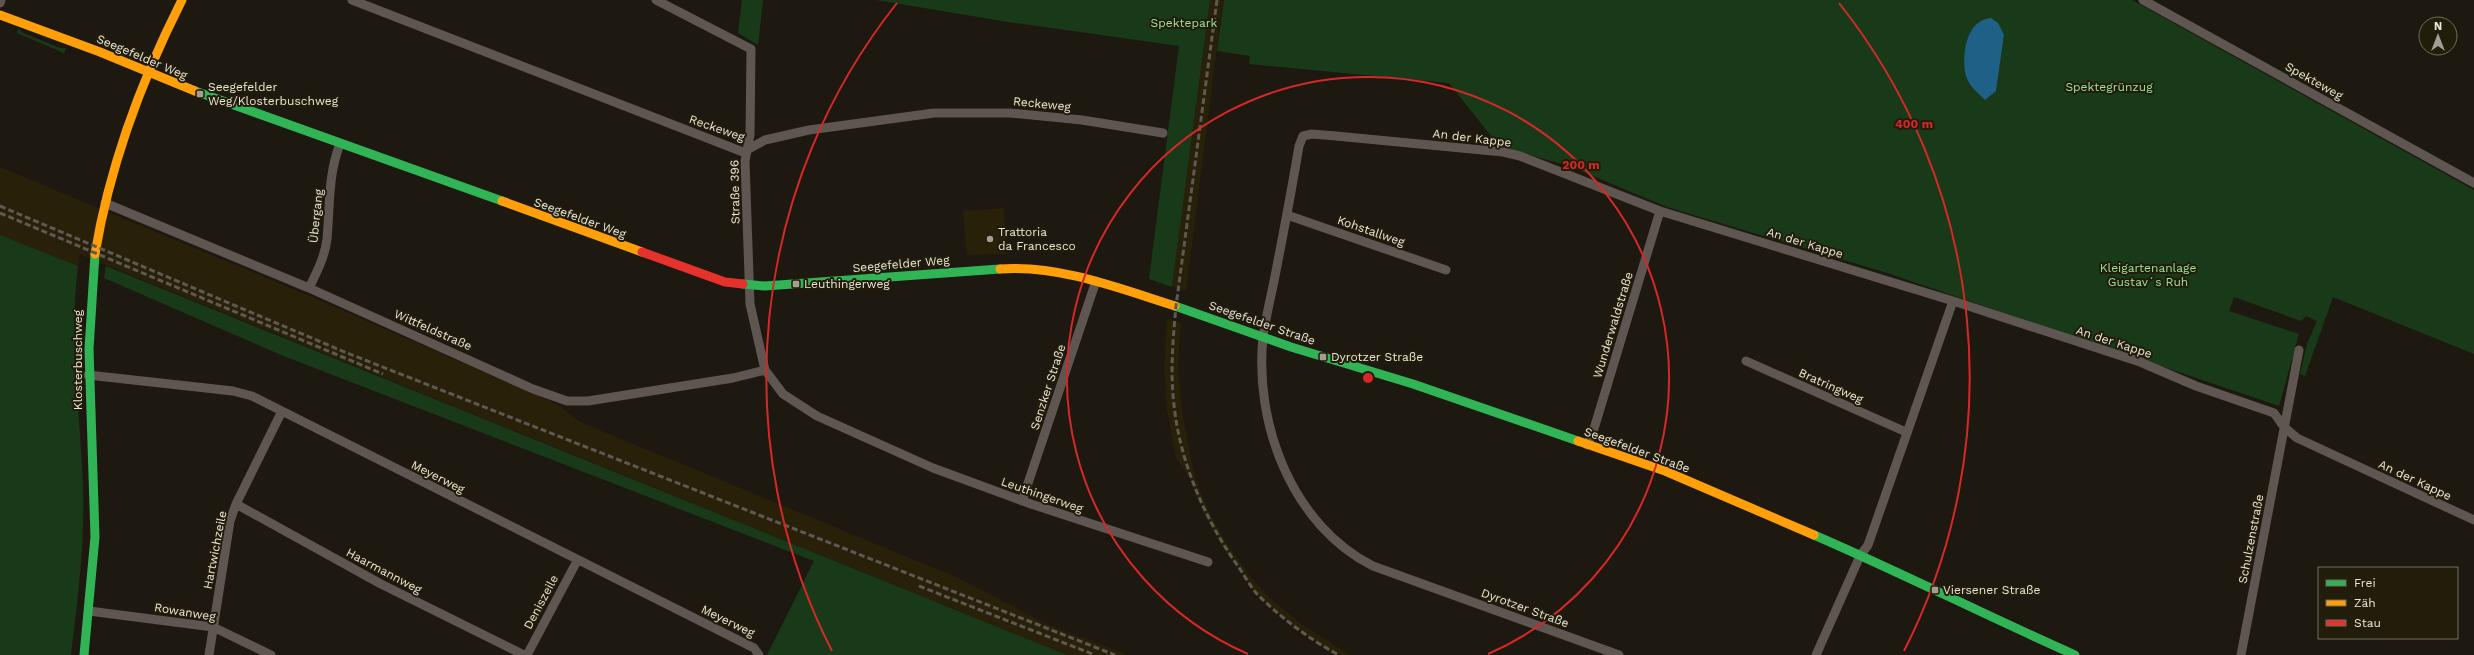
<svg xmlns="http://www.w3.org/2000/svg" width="2474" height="655" font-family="'Work Sans',sans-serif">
  <rect width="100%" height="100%" fill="#1d1910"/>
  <path fill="#282009" d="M1210,0H1223L1186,291L1172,287Z
    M0,167L305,294L557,404L580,422L956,577L1049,625L1129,655H1067L79,254L78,266L0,235Z
    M1004,208L1006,254L967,255L963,211Z
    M1167,318L1181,323L1178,366L1182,412L1195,478L1211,516L1227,544L1252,579L1269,597L1301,624L1350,655H1335L1328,651L1285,620L1254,592L1227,554L1206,518L1190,479L1176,458L1167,410L1164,369Z"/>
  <path fill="#193a18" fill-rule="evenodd" d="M742,0H763L758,45L738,33Z
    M876,0H1210L1172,287L1149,279L1179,46L1008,22Z
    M1224,0H2132L2474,190V354L2333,297L2305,376L2300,374L2307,344L2317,321L2306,316L2301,321L2234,297L2229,311L2299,334L2279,406L1887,273L1667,207L1569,166L1499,146L1449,83L1249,64L1250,56L1217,51ZM2004,35L1996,91L1965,64V49Z
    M18,28L23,33L60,48H66L64,53L17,33Z
    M96,38L117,45L124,51L95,42Z
    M0,235L78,266C69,340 80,411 83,485C85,542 78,598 71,655H0Z
    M106,266L1067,655H767L814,561L281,355L104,278Z"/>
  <path fill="#1f6186" d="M1991,18L1998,23L2004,35L1996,91L1985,100C1978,93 1969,86 1966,76C1961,55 1966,20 1991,18Z"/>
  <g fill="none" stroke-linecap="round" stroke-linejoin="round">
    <path stroke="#5f5551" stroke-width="9" d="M352,0L743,152L765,140L809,130L934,113H1010L1082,120L1163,133
      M656,0L751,49L750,135L745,161L750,304L765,370L783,394L817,416L933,468L1031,504L1208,562
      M2143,0L2474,183
      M0,3L1,0
      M105,203L309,288L533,389L567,401H588L733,378L765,370
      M1287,215L1446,270
      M309,288C317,272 325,256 327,239C330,207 328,174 340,144
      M1746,361L1906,432
      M88,375L233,391L252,396L754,648L759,655
      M1587,445L1593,432L1660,211
      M1022,501L1096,281
      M236,504L381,584L524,655
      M89,611L213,627L271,655
      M209,655L230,521L236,504L282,411
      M527,655L577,561
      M1619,655L1373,566C1292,525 1254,424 1263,337C1266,315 1272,293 1276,271C1284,230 1292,188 1299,146L1303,136L1312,134L1336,136L1503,152L1520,156L1660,211L1953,301L2140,362L2196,386L2274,413L2284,427L2297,438L2474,520
      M1816,655L1860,556L1868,545L1953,301
      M2241,655L2299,350"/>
    <path stroke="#30b455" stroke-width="9" d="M195,91L502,201
      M743,284L765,286L1000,269
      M1175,306L1291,347L1413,384L1578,441
      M1814,535C1902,573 1987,616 2075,655
      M84,655L95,537L89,349L95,254"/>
    <path stroke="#ff9f0a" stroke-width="9" d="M0,15L100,52L195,91
      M502,201L642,252
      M95,254C110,164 141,81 182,0
      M1000,269C1060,265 1118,288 1175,306
      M1578,441L1665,471L1814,535"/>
    <path stroke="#e5322d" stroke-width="9" d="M642,252L725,282L743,284"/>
    <path stroke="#5e5953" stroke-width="3" stroke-dasharray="6 3" stroke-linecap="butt" d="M1217,0L1176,306C1173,339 1170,372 1174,405C1180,463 1206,522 1240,569C1245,577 1251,587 1257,594C1280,617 1310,640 1339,655
      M0,206L347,353L1115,655
      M0,213L383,374
      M919,586L1095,655"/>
  </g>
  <g fill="none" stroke="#d62828" stroke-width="2">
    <path d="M1248 654A301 301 0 1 1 1488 654"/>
    <path d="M832 651A602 602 0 0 1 897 3M1839 3A602 602 0 0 1 1904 651"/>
  </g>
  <g fill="#a29e93" stroke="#221c0b" stroke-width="1.5">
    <rect x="196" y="90" width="8" height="8" rx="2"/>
    <circle cx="990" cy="239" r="4"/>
    <rect x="792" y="280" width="8" height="8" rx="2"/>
    <rect x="1319" y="353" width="8" height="8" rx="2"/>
    <rect x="1931" y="586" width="8" height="8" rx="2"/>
  </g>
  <g text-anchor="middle" stroke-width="4" stroke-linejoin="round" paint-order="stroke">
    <g font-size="12" fill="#9be599" stroke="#221c0b">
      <text x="1184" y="27">Spektepark</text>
      <text x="2109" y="91">Spektegrünzug</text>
      <text x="2148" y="272">Kleigartenanlage<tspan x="2148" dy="14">Gustav´s Ruh</tspan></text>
    </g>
    <g font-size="12" fill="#e9e5da" stroke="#221c0b">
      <text transform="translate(142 57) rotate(23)" y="4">Seegefelder Weg</text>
      <text transform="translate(2314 81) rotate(29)" y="4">Spekteweg</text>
      <text transform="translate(1042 104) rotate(6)" y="4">Reckeweg</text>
      <text transform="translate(717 128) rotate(19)" y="4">Reckeweg</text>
      <text transform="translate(1472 138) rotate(7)" y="4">An der Kappe</text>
      <text transform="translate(735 192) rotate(-91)" y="4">Straße 396</text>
      <text transform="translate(316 216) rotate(-84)" y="4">Übergang</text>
      <text transform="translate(580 218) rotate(20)" y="4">Seegefelder Weg</text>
      <text transform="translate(1371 231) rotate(19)" y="4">Kohstallweg</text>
      <text transform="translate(1805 243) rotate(17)" y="4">An der Kappe</text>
      <text transform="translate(901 264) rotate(-5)" y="4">Seegefelder Weg</text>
      <text transform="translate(1262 323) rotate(19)" y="4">Seegefelder Straße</text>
      <text transform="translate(1613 325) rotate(-73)" y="4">Wunderwaldstraße</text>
      <text transform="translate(433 330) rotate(24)" y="4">Wittfeldstraße</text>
      <text transform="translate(2114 342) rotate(18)" y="4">An der Kappe</text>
      <text transform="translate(78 360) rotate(-90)" y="4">Klosterbuschweg</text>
      <text transform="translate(1831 386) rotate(24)" y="4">Bratringweg</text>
      <text transform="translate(1048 387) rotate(-72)" y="4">Senzker Straße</text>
      <text transform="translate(1637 450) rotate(20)" y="4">Seegefelder Straße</text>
      <text transform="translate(438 477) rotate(27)" y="4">Meyerweg</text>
      <text transform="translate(2415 480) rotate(25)" y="4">An der Kappe</text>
      <text transform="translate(1042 495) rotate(19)" y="4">Leuthingerweg</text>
      <text transform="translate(2251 539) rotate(-79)" y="4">Schulzenstraße</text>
      <text transform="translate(215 550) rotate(-79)" y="4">Hartwichzeile</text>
      <text transform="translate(384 571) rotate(28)" y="4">Haarmannweg</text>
      <text transform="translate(541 602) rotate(-62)" y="4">Deniszeile</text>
      <text transform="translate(1525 608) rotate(20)" y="4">Dyrotzer Straße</text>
      <text transform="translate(185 612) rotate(9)" y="4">Rowanweg</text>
      <text transform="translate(728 621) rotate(26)" y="4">Meyerweg</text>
    </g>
    <g font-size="12" fill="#e9e5da" stroke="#221c0b" text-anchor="start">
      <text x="208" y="91">Seegefelder<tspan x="208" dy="14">Weg/Klosterbuschweg</tspan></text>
      <text x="998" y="236">Trattoria<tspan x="998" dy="14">da Francesco</tspan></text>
      <text x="804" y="288">Leuthingerweg</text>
      <text x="1331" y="361">Dyrotzer Straße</text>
      <text x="1943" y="594">Viersener Straße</text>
    </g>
  </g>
  <circle cx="1368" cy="378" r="6" fill="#d62828" stroke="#221c0b" stroke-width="2"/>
  <g font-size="12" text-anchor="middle" font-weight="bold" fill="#d62828" stroke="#221c0b" stroke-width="4" stroke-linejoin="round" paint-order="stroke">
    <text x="1914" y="128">400 m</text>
    <text x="1581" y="169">200 m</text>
  </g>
  <rect x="2318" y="567" width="140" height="72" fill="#221c0b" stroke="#726c5e"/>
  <rect x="2326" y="580" width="20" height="6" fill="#30b455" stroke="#726c5e"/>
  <text x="2354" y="587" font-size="12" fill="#e9e5da">Frei</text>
  <rect x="2326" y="600" width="20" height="6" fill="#ff9f0a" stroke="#726c5e"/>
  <text x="2354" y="607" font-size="12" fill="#e9e5da">Zäh</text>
  <rect x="2326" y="620" width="20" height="6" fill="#e5322d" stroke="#726c5e"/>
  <text x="2354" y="627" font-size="12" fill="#e9e5da">Stau</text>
  <g transform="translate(2438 36)"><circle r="19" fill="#221c0b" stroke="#726c5e"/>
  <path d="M0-3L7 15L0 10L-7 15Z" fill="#a29e93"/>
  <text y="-6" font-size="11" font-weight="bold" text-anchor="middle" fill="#e9e5da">N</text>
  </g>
</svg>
